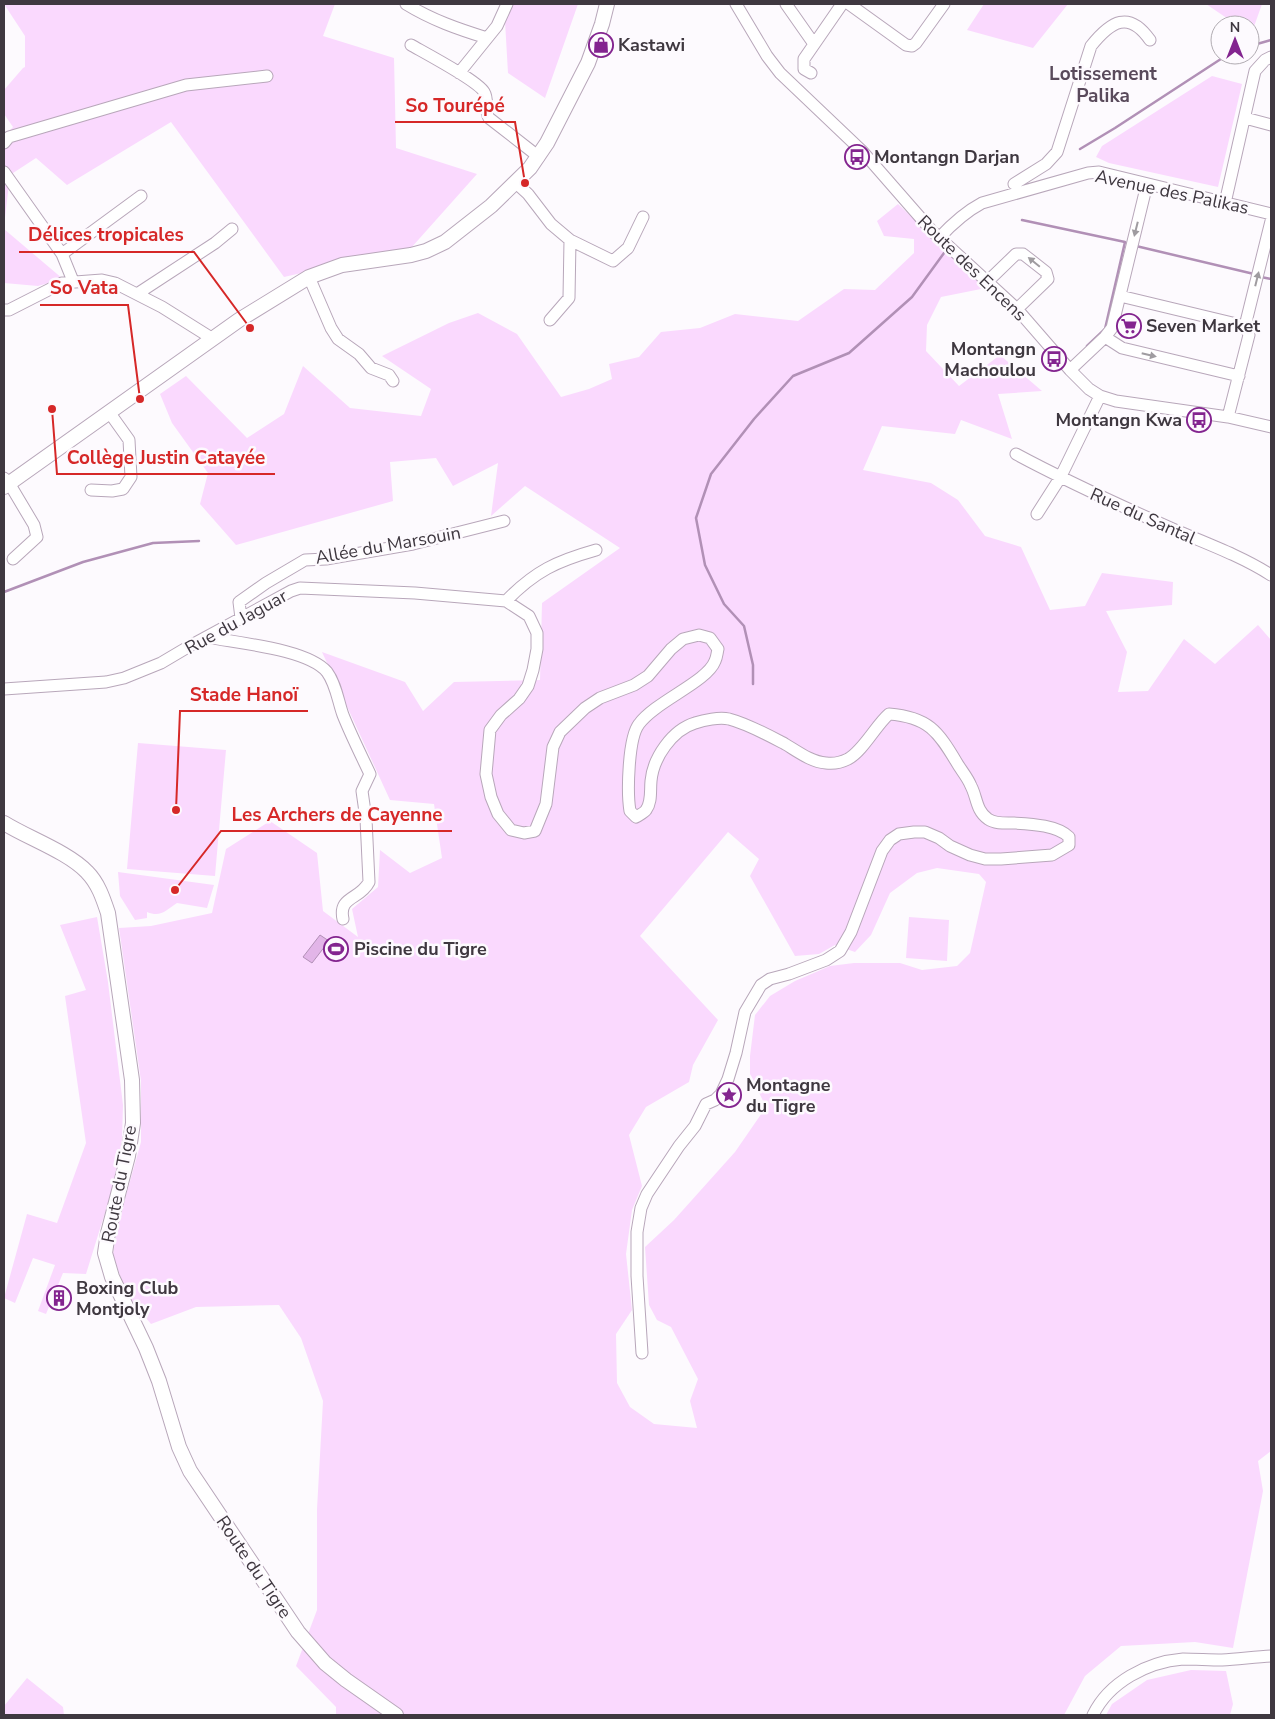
<svg xmlns="http://www.w3.org/2000/svg" width="1275" height="1719" font-family="'Nunito Sans',sans-serif">
  <rect width="100%" height="100%" fill="#fdfafe"/>
  <path fill="#fad9fe" fill-rule="evenodd" d="M4,4H335L323,36L394,58L396,148L477,174L411,248L284,277L171,122L67,185L36,158L10,175L4,226V137L13,127L4,114V90L23,68L25,67V36Z
    M504,4H578L545,98L508,73Z
    M984,4H1068L1033,48L967,30Z
    M1206,4H1262L1251,35L1250,25H1237Z
    M1212,76L1242,84L1218,187L1109,163L1096,157L1102,146Z
    M898,204L986,288L941,297L927,325L926,351L959,386L1000,355L1042,391L998,394L1012,439L961,420L955,434L882,426L863,470L931,483L958,500L985,536L1021,547L1050,610L1085,606L1102,573L1173,582L1172,605L1106,611L1127,652L1118,692L1148,691L1184,639L1215,664L1258,625L1271,640V1451L1258,1461L1263,1491L1233,1648L1195,1642L1121,1646L1085,1676L1064,1715H336V1707L296,1666L317,1610V1509L323,1401L301,1338L279,1305L196,1307L151,1324L126,1294L113,1254L118,1224L141,1142V1081L119,928L151,926L212,913L226,849L270,821L317,853L323,911L358,937L352,909L378,887L380,850L410,873L442,858L434,804L390,800L322,652L405,682L423,711L454,682L540,680L542,603L620,548L525,486L491,516L498,463L453,486L436,458L390,462L393,501L236,545L200,504L208,473L172,423L160,394L186,376L247,438L284,414L303,366L350,408L421,416L431,389L382,356L449,323L478,313L517,334L561,397L589,389L612,379L609,364L639,357L661,332L700,328L735,314L798,321L844,289L875,290L914,253V239L884,236L877,221ZM728,832L759,859L750,876L795,956L819,954L835,945L855,952L871,935L890,893L917,873L937,868L979,874L986,882L970,953L957,966L922,970L900,963H854L830,966L795,981L770,996L755,1015L750,1056V1074L766,1107L735,1152L674,1220L645,1247L649,1305L657,1320L671,1327L698,1379L690,1401L697,1428L654,1424L630,1407L617,1383L616,1334L632,1310L626,1254L632,1210L642,1186L629,1135L646,1107L689,1082L693,1065L718,1020L640,936Z
    M4,229L63,279L38,286L4,283Z
    M138,743L226,750L215,876L127,869Z
    M118,872L214,885L207,908L177,903C166,910 161,918 147,912V918L135,920L120,896Z
    M97,917L108,982L123,1105L122,1140L112,1190L86,1274L63,1273L46,1314L38,1311L55,1265L33,1258L15,1303L4,1298L27,1214L57,1223L86,1143L65,996L86,990L60,925Z
    M909,917L949,920L947,961L906,958Z
    M1191,1670L1226,1671L1233,1704L1230,1715H1106L1112,1704L1147,1680Z
    M27,1678L63,1707L64,1715H4V1706Z"/>
  <path fill="#e2b5e8" stroke="#b190b6" d="M320,935L329,941L312,963L303,957Z"/>
  <g fill="none" stroke-linecap="round" stroke-linejoin="round">
    <path stroke="#b190b6" stroke-width="2.5" d="M1250,46L1271,40
      M1080,149L1115,128L1227,55
      M1022,220L1125,242L1105,329L1087,346
      M1136,246L1254,274
      M1261,277L1271,279
      M4,592L83,562L153,543L199,541
      M753,684V665L744,626L724,604L705,565L696,518L711,474L754,419L793,376L849,353L912,297L944,253"/>
    <defs>
      <path id="minor" d="M406,4C432,20 458,29 487,38
        M736,4L767,56L780,73L863,152L932,231L1017,309L1070,370L1089,389L1100,396L1116,401L1228,417L1271,427
        M786,4L814,44
        M849,4L906,45L912,46L916,43L944,4
        M411,45C425,53 478,81 484,92C489,100 484,109 489,118L539,157
        M459,73L497,26L507,4
        M811,73L804,69V59L842,4
        M1245,118L1271,125
        M4,143L9,137L186,85L267,76
        M4,172L62,254L73,281
        M516,183L528,194L551,224L570,240L569,298L550,320
        M1014,184L1046,164L1057,152L1091,46C1111,21 1129,10 1150,40
        M1225,203L1255,71L1265,60L1271,57
        M939,238C952,224 965,212 982,203L1088,173L1099,172L1271,214
        M570,240L613,261L628,248L643,217
        M62,254L141,196
        M309,277L331,328L338,339L359,354L371,368L389,375L393,381
        M987,282L1016,254H1023L1046,272L1048,279L1017,309
        M137,294L215,243L232,229
        M1120,296L1245,326
        M4,310H9L62,283L102,280L115,283L162,307L213,339
        M1105,337L1122,348L1239,376
        M1070,370L1105,337L1112,328L1147,184
        M1228,417L1249,335L1245,326L1271,221
        M1016,454C1068,482 1121,506 1175,530C1208,544 1241,556 1271,575
        M4,478L9,483L34,525L37,537L13,559
        M91,490L112,491L123,489L131,477L129,440L109,412
        M1037,514L1060,478L1100,396
        M506,601C535,571 557,561 596,550
        M241,618L239,602L266,583L305,560L326,559L413,544L504,521
        M207,637C237,643 308,649 327,672C336,684 338,701 343,715C351,735 361,755 370,774L362,791L366,819L369,882C360,900 338,896 343,919
        M4,689L106,682L124,678L161,663L188,647L291,591L300,588L415,593L506,601L529,616L537,633V649L533,670L528,686L519,699L501,715L490,730L486,774L491,797L498,814L511,830L524,833L535,831L546,804L553,747L560,732L585,708L600,698L634,685L648,676L671,649L683,639L699,635L710,638L718,649C717,653 717,657 715,661C707,682 656,701 639,724C628,738 627,793 630,811L636,817C639,815 644,813 646,810C652,802 650,791 651,781C653,758 672,730 695,723C704,720 719,717 729,719C748,724 768,735 785,744C797,751 811,762 826,763C833,764 842,762 848,759C863,751 876,725 889,714C928,717 938,731 957,763C961,770 968,778 971,786C977,797 976,811 988,819C995,824 1006,823 1014,823C1031,824 1057,825 1069,837V845L1052,855L1001,859H985L970,855L950,846L939,838L925,832H914L899,834L890,840L882,851L851,932L840,951L826,960L789,974L770,979L761,985L745,1012L736,1053L728,1079L721,1094L715,1100L706,1104L695,1126L679,1146L647,1194L641,1208L637,1232V1276L642,1353
        M1093,1715C1109,1682 1147,1662 1183,1659C1196,1659 1209,1660 1222,1660C1238,1659 1255,1657 1271,1656"/>
      <path id="major" d="M4,487L239,320L309,277L342,265L411,255L426,251L445,242L491,206L530,168L547,143L588,63L602,24L607,4
        M4,823C28,838 68,852 87,872C98,883 103,898 108,913L132,1080L133,1123L128,1156L108,1233L105,1253L112,1277L146,1348L159,1381L179,1447L190,1471L298,1632L325,1663L346,1680L396,1715"/>
    </defs>
    <use href="#minor" stroke="#b8a7ba" stroke-width="13"/>
    <use href="#major" stroke="#b8a7ba" stroke-width="16"/>
    <use href="#minor" stroke="#fff" stroke-width="11"/>
    <use href="#major" stroke="#fff" stroke-width="14"/>
  </g>
  <defs><path id="oneway-solid" d="M-6-.8H1V-3.2L6.5 0L1 3.2V.8H-6Z" transform="scale(1.25)"/></defs>
  <g fill="#9f9ca0">
    <use href="#oneway-solid" transform="translate(1136 229) rotate(104)"/>
    <use href="#oneway-solid" transform="translate(1034 262) rotate(-141)"/>
    <use href="#oneway-solid" transform="translate(1257 279) rotate(-76)"/>
    <use href="#oneway-solid" transform="translate(1149 355) rotate(13)"/>
  </g>
  <defs>
    <symbol id="shop-ring" viewBox="-11 -11 22 22"><circle r="9.5" fill="#fdfafe" stroke="#83248f" stroke-width="1.5"/><path d="M-5-2.5h2.3a2.7 3.5 0 0 1 5.4 0H5L5.5 6h-11ZM-1.5-2.5h3a1.5 2.3 0 0 0-3 0Z" fill="#83248f"/></symbol>
    <symbol id="bus-ring" viewBox="-11 -11 22 22"><circle r="9.5" fill="#fdfafe" stroke="#83248f" stroke-width="1.5"/><path d="M-5-6H5V4H4V6H2V4H-2V6H-4V4H-5ZM-3.5-4V0h7V-4ZM-3.5 1.2v1.5H-2V1.2ZM2 1.2v1.5H3.5V1.2Z" fill="#83248f"/></symbol>
    <symbol id="supermarket-ring" viewBox="-11 -11 22 22"><circle r="9.5" fill="#fdfafe" stroke="#83248f" stroke-width="1.5"/><path d="M-6-5.5h2.5l.6 2H6L4.5 2H-2.5L-4.4-4H-6ZM-1.5 3.2a1.3 1.3 0 1 0 .1 0ZM3 3.2a1.3 1.3 0 1 0 .1 0Z" fill="#83248f"/></symbol>
    <symbol id="stadium-ring" viewBox="-11 -11 22 22"><circle r="9.5" fill="#fdfafe" stroke="#83248f" stroke-width="1.5"/><path d="M0-5a6.5 5 0 1 0 0 10a6.5 5 0 1 0 0-10ZM-3.5-1.8h7v3.6h-7Z" fill="#83248f"/></symbol>
    <symbol id="sight-ring" viewBox="-11 -11 22 22"><circle r="9.5" fill="#fdfafe" stroke="#83248f" stroke-width="1.5"/><path d="M0-6L1.8-2.2L6-1.7L2.9 1.2L3.7 5.4L0 3.3L-3.7 5.4L-2.9 1.2L-6-1.7L-1.8-2.2Z" fill="#83248f"/></symbol>
    <symbol id="building-ring" viewBox="-11 -11 22 22"><circle r="9.5" fill="#fdfafe" stroke="#83248f" stroke-width="1.5"/><path d="M-4-6H4V6H1V3H-1V6H-4ZM-2.5-4.3h1.7v1.8h-1.7ZM.8-4.3h1.7v1.8H.8ZM-2.5-1h1.7V.8h-1.7ZM.8-1h1.7V.8H.8Z" fill="#83248f"/></symbol>
  </defs>
  <g fill-rule="evenodd">
    <use href="#shop-ring" x="587" y="31" width="28" height="28"/>
    <use href="#bus-ring" x="843" y="143" width="28" height="28"/>
    <use href="#supermarket-ring" x="1115" y="312" width="28" height="28"/>
    <use href="#bus-ring" x="1040" y="345" width="28" height="28"/>
    <use href="#bus-ring" x="1185" y="406" width="28" height="28"/>
    <use href="#stadium-ring" x="322" y="935" width="28" height="28"/>
    <use href="#sight-ring" x="715" y="1081" width="28" height="28"/>
    <use href="#building-ring" x="45" y="1284" width="28" height="28"/>
  </g>
  <g text-anchor="middle" stroke-width="5" stroke-linejoin="round" paint-order="stroke">
    <g font-size="18" font-weight="bold" fill="#3f3840" stroke="#fdfafe" text-anchor="start">
      <text x="618" y="51">Kastawi</text>
      <text x="874" y="163">Montangn Darjan</text>
      <text x="1146" y="332">Seven Market</text>
      <text x="1036" y="355" text-anchor="end">Montangn<tspan x="1036" dy="21">Machoulou</tspan></text>
      <text x="1182" y="426" text-anchor="end">Montangn Kwa</text>
      <text x="354" y="955">Piscine du Tigre</text>
      <text x="746" y="1091">Montagne<tspan x="746" dy="21">du Tigre</tspan></text>
      <text x="76" y="1294">Boxing Club<tspan x="76" dy="21">Montjoly</tspan></text>
    </g>
    <g font-size="18" fill="#3f3840" stroke="#fdfafe">
      <text transform="translate(1172 192) rotate(12)" y="6">Avenue des Palikas</text>
      <text transform="translate(972 268) rotate(44)" y="6">Route des Encens</text>
      <text transform="translate(1143 516) rotate(24)" y="6">Rue du Santal</text>
      <text transform="translate(388 545) rotate(-10)" y="6">Allée du Marsouin</text>
      <text transform="translate(236 622) rotate(-29)" y="6">Rue du Jaguar</text>
      <text transform="translate(119 1184) rotate(-79)" y="6">Route du Tigre</text>
      <text transform="translate(254 1567) rotate(56)" y="6">Route du Tigre</text>
    </g>
    <g font-size="19" font-weight="bold" fill="#594a5b" stroke="#fdfafe">
      <text x="1103" y="80">Lotissement<tspan x="1103" dy="22">Palika</tspan></text>
    </g>
  </g>
  <path fill="none" stroke="#d62828" stroke-width="2" d="M525 183L515 122H395M250 328L194 252H19M140 399L128 305H40M52 409L57 474H275M176 810L180 711H308M175 890L221 831H452"/>
  <g fill="#d62828" stroke="#fdfafe" stroke-width="2">
    <circle cx="525" cy="183" r="5"/>
    <circle cx="250" cy="328" r="5"/>
    <circle cx="140" cy="399" r="5"/>
    <circle cx="52" cy="409" r="5"/>
    <circle cx="176" cy="810" r="5"/>
    <circle cx="175" cy="890" r="5"/>
  </g>
  <g font-size="19" text-anchor="middle" font-weight="bold" fill="#d62828" stroke="#fdfafe" stroke-width="5" stroke-linejoin="round" paint-order="stroke">
    <text x="455" y="112">So Tourépé</text>
    <text x="106" y="241">Délices tropicales</text>
    <text x="84" y="294">So Vata</text>
    <text x="166" y="464">Collège Justin Catayée</text>
    <text x="244" y="701">Stade Hanoï</text>
    <text x="337" y="821">Les Archers de Cayenne</text>
  </g>
  <rect width="1275" height="1719" fill="none" stroke="#3f3840" stroke-width="10"/>
  <g transform="translate(1235 40)"><circle r="24" fill="#fdfafe" stroke="#b1acb2"/>
  <path d="M0-4L9 19L0 12L-9 19Z" fill="#83248f"/>
  <text y="-8" font-size="14" font-weight="bold" text-anchor="middle" fill="#3f3840">N</text>
  </g>
</svg>
